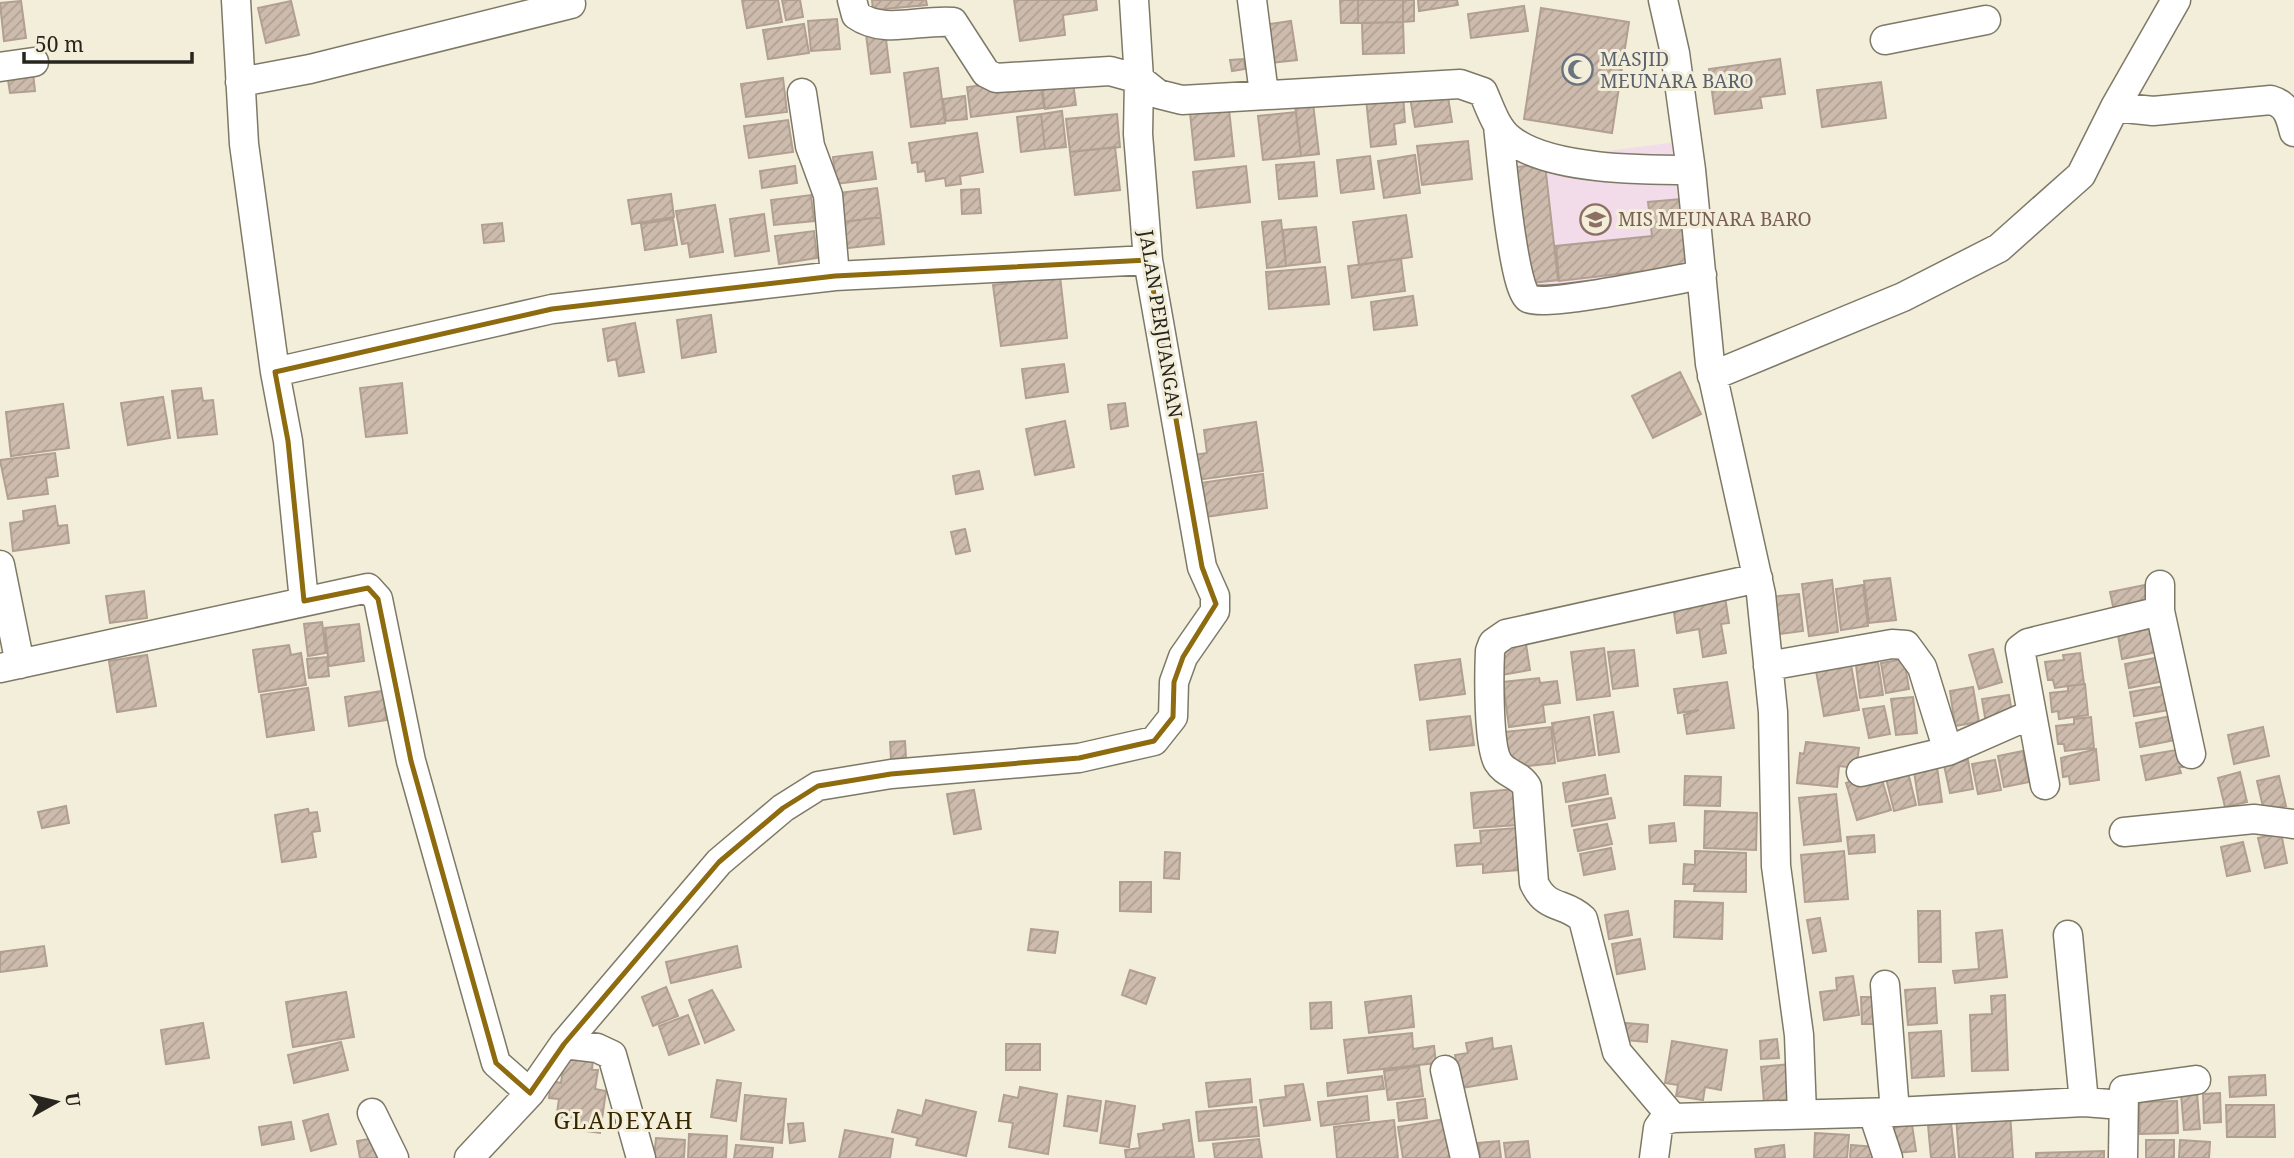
<svg xmlns="http://www.w3.org/2000/svg" width="2294" height="1158" font-family="'Noto Serif',serif">
  <defs>
    <pattern id="building-hatch" width="6" height="6" patternUnits="userSpaceOnUse" patternTransform="scale(1.75)"><rect width="6" height="6" fill="#cdbbad"/><path d="M-1 1l2-2M0 6l6-6M5 7l2-2" fill="none" stroke="#b0a194"/></pattern>
  </defs>
  <rect width="100%" height="100%" fill="#f3eed9"/>
  <path fill="#f3dcea" d="M1677,142L1694,273L1514,297L1497,165Z"/>
  <path fill="url(#building-hatch)" stroke="#b19f92" stroke-width="2" d="M742,0H778L782,22L747,28Z
    M782,0H800L803,17L786,20Z
    M872,0H926L927,5L873,10Z
    M1014,0H1096L1097,10L1063,15L1065,35L1020,41Z
    M1340,0H1358V23H1341Z
    M1358,0H1403V22L1358,23Z
    M1403,0H1414V21L1403,22Z
    M1418,0H1457L1458,5L1419,11Z
    M21,1L26,38L4,41L0,3Z
    M291,1L299,35L266,43L258,8Z
    M1524,6L1528,31L1471,38L1468,14Z
    M1541,8L1629,22L1612,133L1524,119Z
    M837,19L840,49L811,51L808,21Z
    M1291,21L1297,60L1262,64L1256,26Z
    M1403,22L1404,53L1363,54L1362,23Z
    M804,24L809,53L768,59L763,30Z
    M885,31L890,72L871,74L866,34Z
    M1244,59L1245,69L1232,71L1230,60Z
    M1780,59L1785,94L1760,97L1762,108L1715,114L1709,69Z
    M32,64L35,91L10,93L6,67Z
    M938,68L945,123L911,127L904,73Z
    M1072,75L1076,105L1045,109L1041,78Z
    M783,78L787,112L746,117L741,84Z
    M1040,78L1044,108L971,117L967,87Z
    M1881,82L1886,118L1822,127L1817,90Z
    M1447,91L1452,122L1415,127L1410,97Z
    M1403,95L1405,122L1394,124L1396,144L1371,147L1366,99Z
    M965,96L967,119L946,121L943,99Z
    M1313,103L1319,154L1301,156L1295,105Z
    M1229,109L1234,156L1195,160L1190,113Z
    M1062,111L1066,147L1045,149L1041,114Z
    M1296,112L1301,156L1263,160L1258,116Z
    M1041,114L1045,149L1021,152L1017,117Z
    M1117,114L1120,147L1070,152L1066,119Z
    M788,120L793,152L749,158L744,126Z
    M977,133L983,172L960,176L961,184L946,186L945,178L926,181L925,171L918,172L917,162L912,163L909,143Z
    M1468,141L1472,179L1422,185L1417,146Z
    M1115,147L1120,190L1075,195L1070,152Z
    M872,152L876,179L836,184L833,157Z
    M1415,155L1420,193L1384,198L1378,161Z
    M1370,156L1374,189L1341,193L1337,160Z
    M1314,162L1317,196L1279,199L1276,165Z
    M1545,164L1558,280L1522,284L1509,168Z
    M795,166L797,183L762,188L760,171Z
    M1246,166L1250,202L1197,208L1193,172Z
    M877,188L881,217L842,222L838,193Z
    M979,189L981,213L962,214L961,190Z
    M671,194L674,217L632,224L628,200Z
    M811,195L814,221L774,225L771,200Z
    M1681,199L1689,266L1559,281L1556,246L1652,236L1648,202Z
    M715,205L723,252L690,257L688,243L682,244L676,211Z
    M764,214L769,251L735,256L730,219Z
    M1406,215L1412,257L1359,265L1353,222Z
    M881,217L884,244L840,249L837,223Z
    M673,219L677,245L645,250L641,224Z
    M1281,220L1286,266L1267,268L1262,222Z
    M502,223L504,241L484,243L482,225Z
    M1316,227L1320,262L1286,266L1283,230Z
    M814,231L817,258L779,264L775,236Z
    M1401,259L1405,291L1352,298L1348,266Z
    M1325,267L1329,304L1269,309L1266,272Z
    M1060,276L1067,338L1001,346L993,285Z
    M1413,296L1417,325L1374,330L1371,302Z
    M711,315L716,352L682,358L677,320Z
    M635,323L644,372L619,376L616,359L608,361L603,329Z
    M1064,364L1068,392L1026,398L1022,369Z
    M1680,372L1701,414L1653,438L1632,396Z
    M402,383L407,433L366,437L360,388Z
    M201,388L203,401L213,400L217,434L178,438L172,391Z
    M163,397L170,438L128,445L121,403Z
    M1125,403L1128,426L1111,429L1108,405Z
    M63,404L69,448L11,456L6,412Z
    M1065,421L1074,467L1035,475L1026,429Z
    M1256,422L1263,471L1197,480L1193,455L1207,453L1204,430Z
    M55,453L58,476L46,478L48,494L8,499L0,460Z
    M979,471L983,489L956,494L953,476Z
    M1263,474L1267,508L1205,517L1200,483Z
    M55,506L58,526L67,525L69,543L13,551L10,523L24,521L23,511Z
    M965,529L970,551L956,554L951,532Z
    M1890,578L1896,620L1869,623L1864,581Z
    M1832,580L1838,632L1809,636L1802,584Z
    M1863,585L1868,626L1841,630L1836,589Z
    M2145,585L2150,609L2115,616L2110,592Z
    M144,591L147,618L110,623L106,596Z
    M1799,594L1803,631L1773,635L1769,597Z
    M1725,597L1729,623L1721,624L1726,653L1703,657L1699,629L1677,633L1673,606Z
    M322,622L326,653L308,656L304,624Z
    M359,624L364,661L329,666L325,628Z
    M2153,628L2157,652L2122,659L2118,635Z
    M1526,644L1530,670L1501,675L1497,648Z
    M289,645L291,655L301,653L306,685L259,692L253,650Z
    M1604,648L1610,696L1577,700L1571,652Z
    M1993,649L2002,682L1979,689L1969,655Z
    M1634,650L1638,686L1613,689L1608,652Z
    M2080,653L2084,684L2055,688L2053,680H2048L2045,662L2064,660L2063,655Z
    M147,655L156,706L117,712L109,661Z
    M327,657L329,676L309,678L307,659Z
    M2160,657L2164,681L2129,688L2125,664Z
    M1460,659L1465,694L1420,700L1415,665Z
    M1850,659L1859,710L1824,716L1815,665Z
    M1904,659L1909,689L1886,693L1881,663Z
    M1878,662L1883,695L1860,698L1856,665Z
    M1539,678L1540,683L1557,681L1560,703L1543,705L1545,722L1509,727L1503,682Z
    M1727,682L1734,728L1687,734L1684,715L1699,710L1678,713L1674,689Z
    M2085,684L2088,715L2059,719L2058,711L2052,712L2050,693L2068,691V686Z
    M2165,686L2169,710L2134,716L2130,692Z
    M1973,687L1979,722L1955,726L1950,691Z
    M308,688L314,730L267,737L261,695Z
    M382,691L387,720L349,726L345,697Z
    M2009,695L2013,719L1986,723L1982,699Z
    M1913,697L1917,733L1896,735L1891,699Z
    M1884,706L1890,734L1869,738L1863,709Z
    M1613,712L1619,752L1599,755L1594,715Z
    M1470,716L1474,745L1430,750L1427,721Z
    M2171,716L2175,740L2140,747L2136,723Z
    M1589,717L1595,755L1558,761L1552,723Z
    M2091,717L2094,748L2065,751L2064,744H2058L2056,726L2074,724V719Z
    M1551,727L1555,763L1509,768L1505,732Z
    M2263,727L2269,756L2234,764L2228,735Z
    M905,741L906,758L891,759L890,742Z
    M1806,742L1859,748L1856,768L1839,766L1837,787L1797,783L1800,753L1804,754Z
    M2096,749L2099,780L2070,784L2069,776L2063,777L2061,758Z
    M2176,750L2183,767H2179L2181,773L2146,780L2141,756Z
    M2023,751L2029,782L2004,787L1998,756Z
    M1968,760L1973,789L1950,793L1944,765Z
    M1995,760L2001,790L1978,794L1972,764Z
    M1906,764L1916,805L1894,811L1884,770Z
    M1937,767L1942,802L1919,805L1914,771Z
    M2240,772L2247,802L2225,807L2218,778Z
    M1880,773L1891,810L1857,820L1846,783Z
    M1605,775L1608,794L1566,802L1563,783Z
    M1685,776L1721,777L1720,806L1684,805Z
    M2279,776L2286,806L2264,811L2257,781Z
    M1515,789L1518,825L1474,828L1471,793Z
    M974,790L981,829L954,834L947,794Z
    M1836,794L1841,841L1804,845L1799,798Z
    M1611,798L1615,818L1572,826L1569,806Z
    M66,806L69,823L42,828L38,812Z
    M308,809L309,813L317,812L320,831L312,832L316,857L282,862L275,815Z
    M1705,811L1757,813L1756,850L1704,848Z
    M1674,823L1676,841L1650,843L1649,826Z
    M1607,824L1612,844L1578,851L1574,830Z
    M1516,828L1519,870L1483,873V864L1457,866L1455,845L1481,843L1480,831Z
    M2281,833L2287,863L2265,868L2258,838Z
    M1874,835L1875,852L1849,854L1847,837Z
    M2243,842L2250,871L2227,876L2221,847Z
    M1611,848L1615,869L1584,875L1580,854Z
    M1695,851L1746,853V892L1694,891L1695,884H1683L1684,864L1695,865Z
    M1844,851L1848,899L1805,902L1801,855Z
    M1165,852L1180,853L1179,879L1164,878Z
    M1120,882H1151V912L1120,911Z
    M1675,901L1723,903L1722,939L1674,937Z
    M1628,911L1632,935L1609,939L1605,915Z
    M1918,911H1940L1941,962H1919Z
    M1820,918L1826,951L1813,953L1807,920Z
    M1031,929L1058,932L1055,953L1028,950Z
    M2002,930L2007,977L1955,983L1953,971L1979,969L1976,933Z
    M1640,939L1645,969L1617,974L1612,944Z
    M44,946L47,966L0,972V952Z
    M737,946L741,967L671,983L666,962Z
    M1130,970L1155,978L1146,1004L1122,995Z
    M1853,976L1859,1015L1824,1020L1820,992L1837,990L1836,978Z
    M666,987L678,1016L653,1026L642,997Z
    M1935,988L1937,1023L1908,1025L1905,990Z
    M712,990L734,1030L705,1043L689,1000Z
    M346,992L354,1037L293,1047L286,1002Z
    M2005,995L2008,1070L1972,1071L1970,1015L1992,1014L1991,996Z
    M1411,996L1414,1027L1369,1033L1365,1002Z
    M1861,997H1882L1883,1024H1862Z
    M1331,1002L1332,1028L1311,1029L1310,1003Z
    M688,1015L699,1044L669,1055L659,1026Z
    M203,1023L209,1058L166,1064L161,1030Z
    M1626,1023L1648,1025L1647,1042L1625,1040Z
    M1941,1031L1944,1076L1912,1078L1909,1033Z
    M1412,1033L1413,1049L1434,1046L1436,1063L1348,1073L1344,1040Z
    M1492,1038L1493,1049L1511,1046L1517,1079L1461,1088L1455,1055L1468,1053L1466,1043Z
    M1777,1039L1779,1058L1761,1059L1760,1041Z
    M1672,1041L1727,1050L1721,1090L1705,1087L1703,1100L1676,1096L1678,1085L1665,1083Z
    M341,1042L348,1070L294,1083L288,1055Z
    M1006,1044H1040V1070H1006Z
    M565,1054L593,1058L592,1070H598L595,1089L606,1091L600,1133L555,1127L559,1099L549,1098L551,1081L561,1083Z
    M1789,1064L1792,1099L1764,1102L1761,1067Z
    M1419,1066L1423,1096L1388,1100L1384,1071Z
    M2265,1075L2266,1095L2230,1097L2229,1077Z
    M1382,1076L1384,1089L1328,1096L1327,1083Z
    M1250,1079L1252,1102L1209,1107L1206,1083Z
    M717,1080L741,1083L736,1121L711,1117Z
    M1303,1084L1310,1120L1264,1126L1260,1100L1286,1097L1285,1086Z
    M1020,1087L1057,1094L1048,1154L1009,1147L1013,1123L999,1121L1004,1095L1018,1098Z
    M2197,1093L2200,1129L2184,1130L2181,1094Z
    M2220,1093L2221,1122L2204,1123L2203,1094Z
    M745,1095L786,1099L782,1143L741,1139Z
    M1068,1096L1101,1101L1097,1131L1064,1126Z
    M1367,1096L1369,1120L1321,1126L1318,1102Z
    M1425,1099L1427,1118L1399,1121L1397,1103Z
    M926,1100L976,1112L966,1156L916,1145L918,1138L892,1132L898,1110L922,1116Z
    M1106,1101L1135,1106L1129,1147L1100,1143Z
    M2177,1101L2178,1133L2140,1134L2139,1102Z
    M2226,1105H2274L2275,1137H2227Z
    M1256,1107L1259,1136L1199,1141L1196,1112Z
    M2010,1112L2013,1158H1959L1956,1115Z
    M328,1114L336,1144L311,1151L303,1121Z
    M1445,1119L1452,1158H1403L1398,1127Z
    M1189,1120L1194,1157L1126,1158L1125,1150L1140,1148L1138,1134L1164,1130L1163,1124Z
    M1394,1120L1398,1158H1337L1334,1127Z
    M291,1122L294,1139L262,1145L259,1127Z
    M803,1123L805,1141L790,1143L788,1124Z
    M1951,1123L1955,1158H1931L1928,1125Z
    M1912,1125L1916,1151L1897,1153L1893,1127Z
    M845,1130L893,1139L890,1158H839Z
    M1815,1133L1849,1135L1847,1158H1814Z
    M689,1134L727,1136L726,1158H688Z
    M375,1138L379,1158H360L357,1141Z
    M656,1138L685,1140L684,1158H654Z
    M1259,1139L1262,1158H1215L1213,1144Z
    M2146,1140H2174V1158H2146Z
    M2180,1140L2210,1142L2209,1158H2179Z
    M1499,1141L1501,1158H1480L1478,1143Z
    M1528,1141L1530,1158H1506L1504,1143Z
    M736,1145L773,1148L772,1158H734Z
    M1784,1145L1785,1158H1756L1755,1149Z
    M1851,1145L1876,1147L1875,1158H1850Z
    M2104,1151V1158H2036V1153Z"/>
  <g fill="none" stroke-linecap="round" stroke-linejoin="round">
    <defs>
      <path id="minor" d="M236,0L244,144L275,372L288,441L304,601
        M852,0L856,15C884,35 920,19 953,22L986,73L996,78L1110,71L1139,79L1158,94L1182,100L1460,84L1483,92C1490,108 1496,128 1510,139C1548,170 1643,170 1691,170
        M1252,0L1264,94
        M1663,0L1675,53L1691,170L1710,364L1761,594L1773,712L1776,866L1799,1035L1802,1114
        M1885,40L1986,20
        M0,67L34,62
        M240,82L310,69L571,4
        M802,93L810,146L828,195L835,276
        M2115,107L2153,111L2271,100C2288,105 2290,117 2294,132
        M1498,126C1501,151 1513,289 1528,298C1544,308 1677,279 1702,275
        M275,372L552,309L835,276L1148,260
        M1712,376L1903,297L1999,248L2081,175L2115,107L2176,0
        M0,565L20,664
        M2160,611V585
        M1768,666L1892,644L1906,645L1922,667L1948,751L1861,772
        M0,668L368,588L378,599L411,761L496,1063L530,1093
        M1948,751L2032,714
        M2045,785L2020,649L2028,643L2160,611L2191,754
        M2124,832L2254,819L2294,824
        M2068,935L2084,1102
        M1885,985L1895,1112
        M564,1044L597,1048L612,1055L641,1158
        M1445,1070L1465,1158
        M372,1113L394,1158
        M1873,1113L1888,1158
        M1673,1118L1617,1052L1583,919C1564,901 1547,911 1534,883L1527,787C1521,775 1505,774 1498,762C1488,746 1489,673 1490,651L1493,643L1506,634L1758,578
        M469,1158L530,1093L564,1044L719,862L783,808L818,786L891,774L1079,758L1154,741L1173,717L1174,682L1183,657L1215,611V596L1202,567L1148,260L1138,134L1139,79L1134,0
        M1654,1158L1658,1128L1663,1121L1673,1118L1895,1112L2084,1102L2122,1105
        M2123,1158L2124,1090L2196,1080"/>
    </defs>
    <use href="#minor" stroke="#7e7967" stroke-width="31"/>
    <use href="#minor" stroke="#fff" stroke-width="28"/>
  </g>
  <path fill="none" stroke="#8d6b0e" stroke-width="5" stroke-linejoin="round" d="M1148,260L1202,567L1216,604L1183,657L1174,682L1173,717L1154,741L1079,758L891,774L818,786L783,808L719,862L564,1044L530,1093L496,1063L411,761L378,599L368,588L304,601L288,441L275,372L552,309L835,276Z"/>
  <defs>
    <symbol id="mosque-ring" viewBox="-11 -11 22 22"><circle r="9.5" fill="#f3eed9" stroke="#6b7280" stroke-width="1.5"/><path d="M3.5-4.9A6 6 0 1 0 3.5 4.9A5 5 0 1 1 3.5-4.9Z" fill="#6b7280"/></symbol>
    <symbol id="school-ring" viewBox="-11 -11 22 22"><circle r="9.5" fill="#f3eed9" stroke="#8d6e63" stroke-width="1.5"/><path d="M0-5L7-2L0 1L-7-2ZM-4 1L0 2.5L4 1V4Q0 6-4 4Z" fill="#8d6e63"/></symbol>
  </defs>
  <g fill-rule="evenodd">
    <use href="#mosque-ring" x="1560" y="52" width="35" height="35"/>
    <use href="#school-ring" x="1578" y="202" width="35" height="35"/>
  </g>
  <g text-anchor="middle" stroke-width="6" stroke-linejoin="round" paint-order="stroke">
    <g font-size="19" fill="#5b616d" stroke="#f3eed9" text-anchor="start">
      <text x="1600" y="66">MASJID<tspan x="1600" dy="22">MEUNARA BARO</tspan></text>
    </g>
    <g font-size="19" fill="#785e54" stroke="#f3eed9" text-anchor="start">
      <text x="1618" y="226">MIS MEUNARA BARO</text>
    </g>
    <g font-size="19" fill="#27251e" stroke="#f3eed9">
      <text transform="translate(1161 324) rotate(81)" y="7">JALAN PERJUANGAN</text>
    </g>
    <g font-size="23" letter-spacing="2" fill="#372700" stroke="#f3eed9">
      <text x="624" y="1129">GLADEYAH</text>
    </g>
  </g>
  <g transform="translate(56 1102) rotate(82)" stroke="#f3eed9" stroke-width="5" paint-order="stroke">
  <path d="M0-5L12 26L0 18L-12 26Z" fill="#27251e"/>
  <text y="-10" font-size="19" font-weight="bold" text-anchor="middle" fill="#27251e">U</text>
  </g>
  <path d="M24 52v10h168v-10" fill="none" stroke="#27251e" stroke-width="3.5"/>
  <text x="35" y="52" font-size="21" fill="#27251e" stroke="#f3eed9" stroke-width="5" paint-order="stroke">50 m</text>
</svg>
